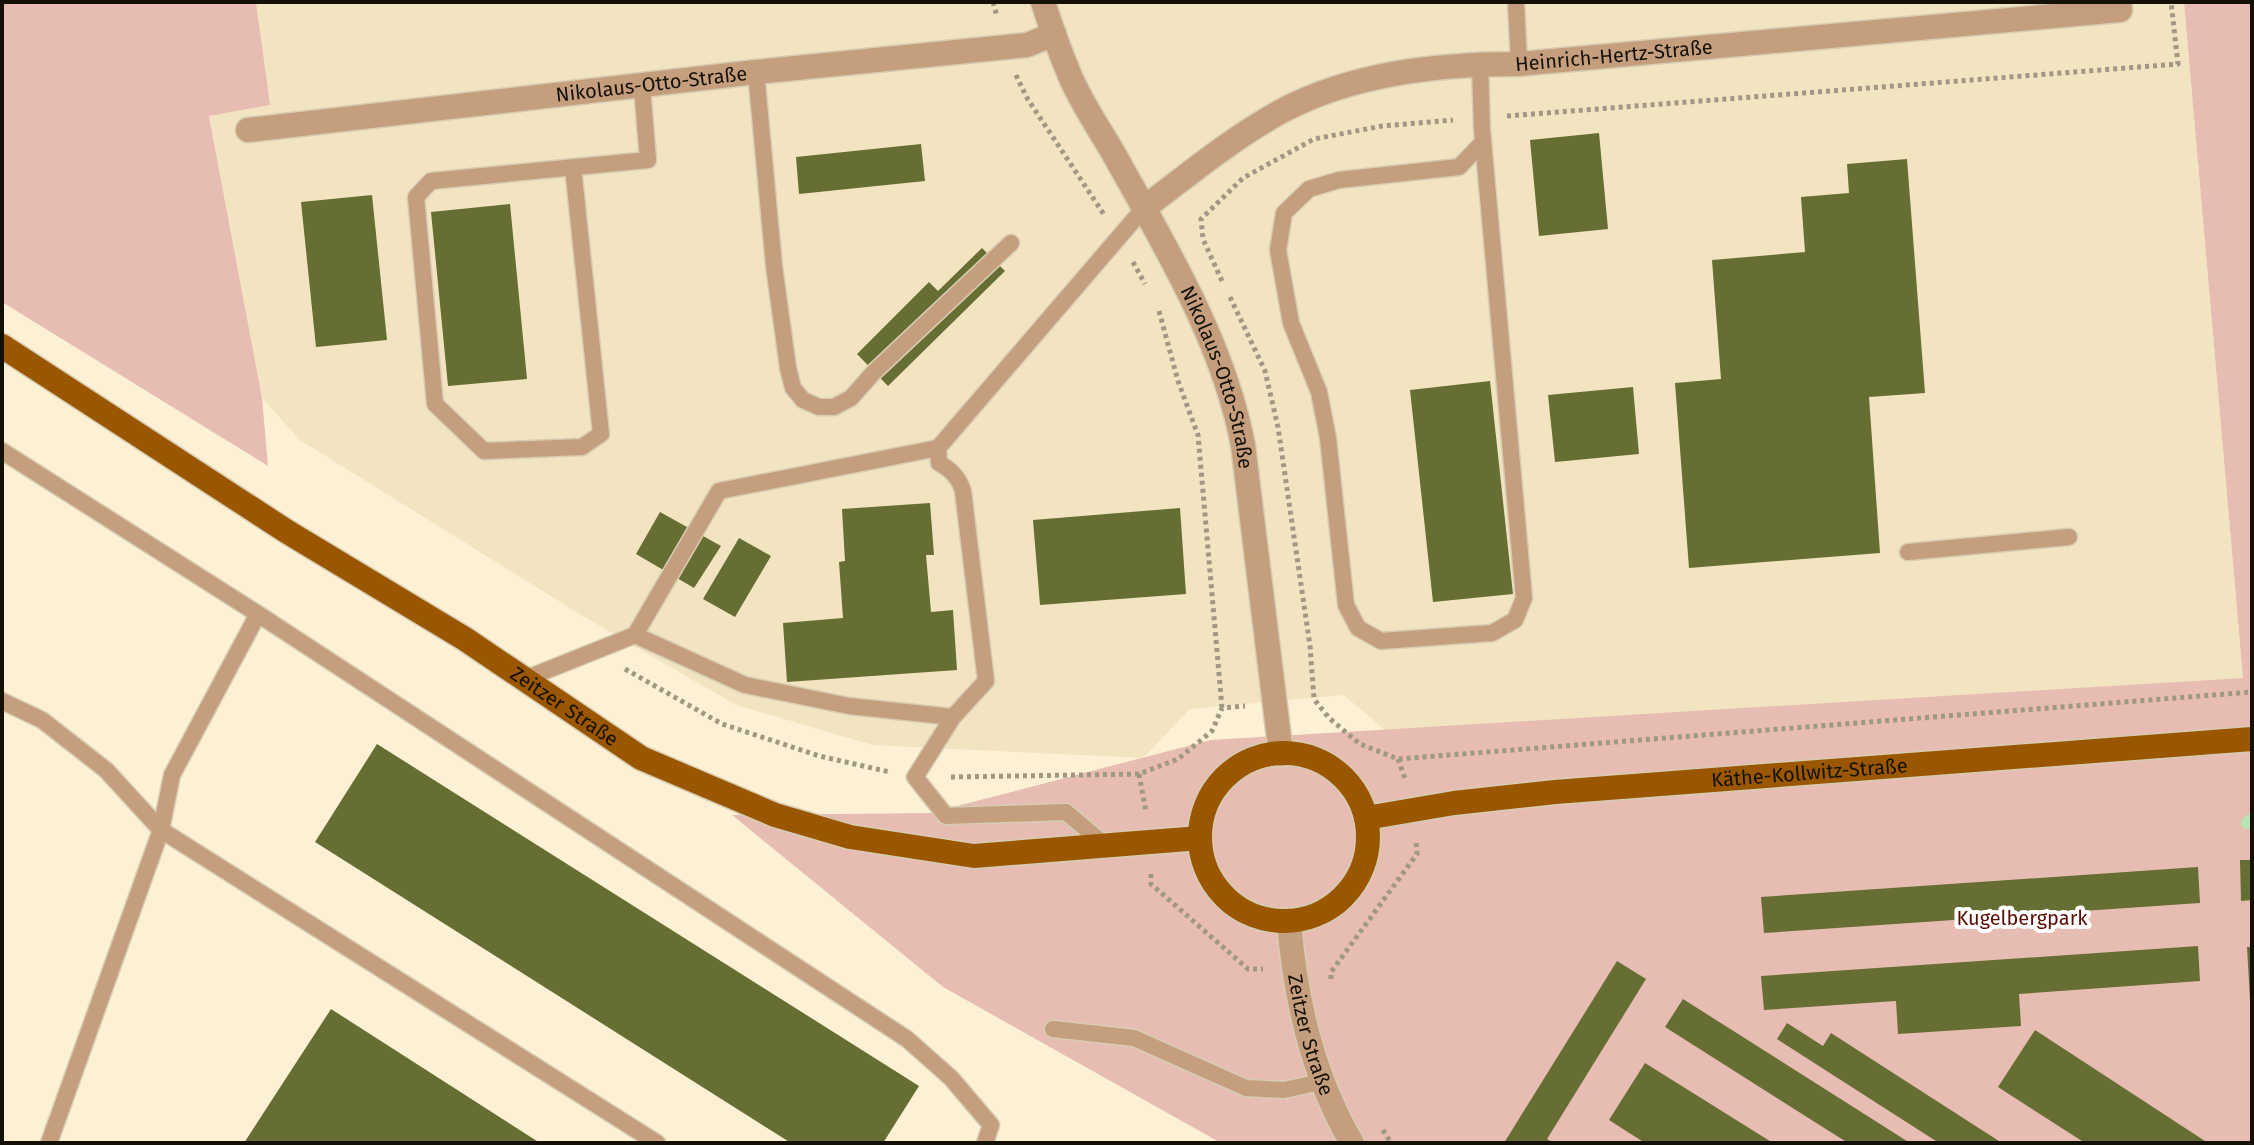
<svg xmlns="http://www.w3.org/2000/svg" width="2254" height="1145" font-family="'Fira Sans',sans-serif">
  <rect width="100%" height="100%" fill="#fcf1d4"/>
  <path fill="#f2e4c1" d="M256,2H2184L2243,678L1386,731L1344,695L1190,709L1143,758L873,745L736,705L586,618L300,440L262,398L209,115L269,105Z"/>
  <path fill="#e7bcb2" d="M2,2H256L270,105L209,116L262,398L268,466L2,302Z
    M2184,2H2252V1143H1221L943,987L732,815L930,813L1211,740L2243,678Z"/>
  <g fill="none" stroke-linecap="round" stroke-linejoin="round">
    <path stroke="#b6e5b3" stroke-width="12" d="M2247,823L2252,819"/>
  </g>
  <path fill="#666e33" d="M1599,133L1608,229L1539,236L1530,140Z
    M921,144L925,181L799,194L796,157Z
    M1907,159L1925,393L1869,397L1880,553L1689,568L1675,383L1721,379L1712,260L1805,252L1801,197L1849,193L1847,164Z
    M372,195L387,340L316,347L301,202Z
    M510,204L527,379L448,386L431,212Z
    M982,248L1005,271L888,386L857,354L929,282L938,291Z
    M1490,381L1513,594L1433,602L1410,390Z
    M1633,387L1639,454L1555,462L1548,395Z
    M930,503L934,555H926L931,612L953,610L957,670L787,682L783,623L843,618L839,562L845,561L842,509Z
    M1180,508L1186,594L1040,605L1033,520Z
    M660,512L721,546L694,588L636,554Z
    M739,538L771,556L735,617L703,599Z
    M377,744L919,1086L883,1143H791L315,842Z
    M2240,860H2252V900L2241,901Z
    M2198,867L2200,903L1764,933L1761,897Z
    M2198,946L2200,981L2019,994L2021,1026L1898,1034L1896,1001L1764,1010L1761,976Z
    M2247,947H2252V999H2250Z
    M1617,961L1646,979L1547,1139L1554,1143H1504Z
    M1683,999L1910,1143H1848L1665,1027Z
    M331,1009L540,1143H244Z
    M1787,1023L1823,1046L1831,1033L2002,1143H1939L1777,1039Z
    M2035,1030L2208,1143H2085L1998,1087Z
    M1645,1063L1773,1143H1645L1609,1120Z"/>
  <g fill="none" stroke-linecap="round" stroke-linejoin="round">
    <defs>
      <path id="lane" d="M1516,2L1519,64
        M1480,64L1482,129L1524,598L1515,620L1492,633L1381,641L1358,628L1346,605L1328,438L1319,392L1291,323L1278,250L1284,213L1309,189L1339,180L1459,167L1483,142
        M756,72L774,266L788,368L793,388L803,400L819,407H834L851,398L874,372L1011,243
        M573,167L601,434L582,447L484,451L435,404L416,197L431,181L648,160L642,87
        M938,448L939,463C952,470 959,478 963,491L986,681L953,717L915,777L946,816L1066,812L1106,846
        M2,451L258,614L907,1039L951,1078L991,1125L985,1143
        M1908,552L2069,537
        M635,635L745,685L849,706L953,717
        M525,679L635,635L719,491L938,448L1144,208
        M2,701L42,720L106,770L161,830L657,1143
        M1053,1029L1134,1038L1246,1088L1284,1090L1321,1082
        M49,1143L161,830L172,775L258,614"/>
      <g id="street">
        <path id="s1" d="M1043,2C1051,27 1060,52 1070,76C1082,104 1100,130 1115,156C1166,248 1223,341 1243,445L1281,754"/>
        <path id="s2" d="M248,130L756,72L1027,45L1054,34"/>
        <path id="s3" d="M1144,208C1188,175 1231,139 1280,112C1352,73 1439,64 1519,64L2120,10L2119,2"/>
        <path id="s4" d="M1289,921C1295,999 1312,1075 1352,1143"/>
      </g>
      <g id="primary">
        <path id="s5" d="M2,346L286,531L465,639L641,758L775,815L850,837L974,856L1200,838"/>
        <circle cx="1284" cy="837" r="84"/>
        <path id="s6" d="M1366,818L1454,803L1555,792L2252,739"/>
      </g>
    </defs>
    <use href="#lane" stroke="#d7cdb3" stroke-width="19"/>
    <use href="#street" stroke="#d7cdb3" stroke-width="27"/>
    <use href="#primary" stroke="#d7cdb3" stroke-width="27"/>
    <path stroke="#a09883" stroke-width="5" stroke-dasharray="4 4" stroke-linecap="butt" d="M993,2L997,16
      M1016,75L1027,98L1105,216
      M1507,116L2178,64L2171,2
      M1133,262L1145,284
      M1222,281L1203,239L1201,219L1243,178L1314,139L1382,126L1453,120
      M1230,297L1265,371L1278,427L1310,646L1314,699L1329,718L1360,744L1398,759L2252,692
      M1159,311L1178,381L1198,435L1222,708
      M625,669L722,724L819,756L890,772
      M1398,759L1406,781
      M1139,774L1146,812
      M951,777L1139,774L1178,759L1212,731L1222,708L1245,706
      M1151,874V884L1248,969H1263
      M1331,979V972L1417,854L1416,841
      M1383,1130L1391,1143"/>
    <use href="#lane" stroke="#c59e7e" stroke-width="16"/>
    <use href="#street" stroke="#c59e7e" stroke-width="24"/>
    <use href="#primary" stroke="#9b5700" stroke-width="24"/>
  </g>
  <g text-anchor="middle" stroke-width="8" stroke-linejoin="round" paint-order="stroke">
    <g font-size="20" fill="#141006" stroke="#fefefe">
      <text dy="7" stroke="none"><textPath href="#s3" startOffset="508">Heinrich-Hertz-Straße</textPath></text>
      <text dy="7" stroke="none"><textPath href="#s2" startOffset="406">Nikolaus-Otto-Straße</textPath></text>
      <text dy="7" stroke="none"><textPath href="#s1" startOffset="416">Nikolaus-Otto-Straße</textPath></text>
      <text dy="7" stroke="none"><textPath href="#s5" startOffset="668">Zeitzer Straße</textPath></text>
      <text dy="7" stroke="none"><textPath href="#s6" startOffset="446">Käthe-Kollwitz-Straße</textPath></text>
      <text dy="7" stroke="none"><textPath href="#s4" startOffset="116">Zeitzer Straße</textPath></text>
    </g>
    <g font-size="20" fill="#5a0c00" stroke="#fefefe">
      <text x="2022" y="925">Kugelbergpark</text>
    </g>
  </g>
  <rect width="2254" height="1145" fill="none" stroke="#141006" stroke-width="8"/>
</svg>
